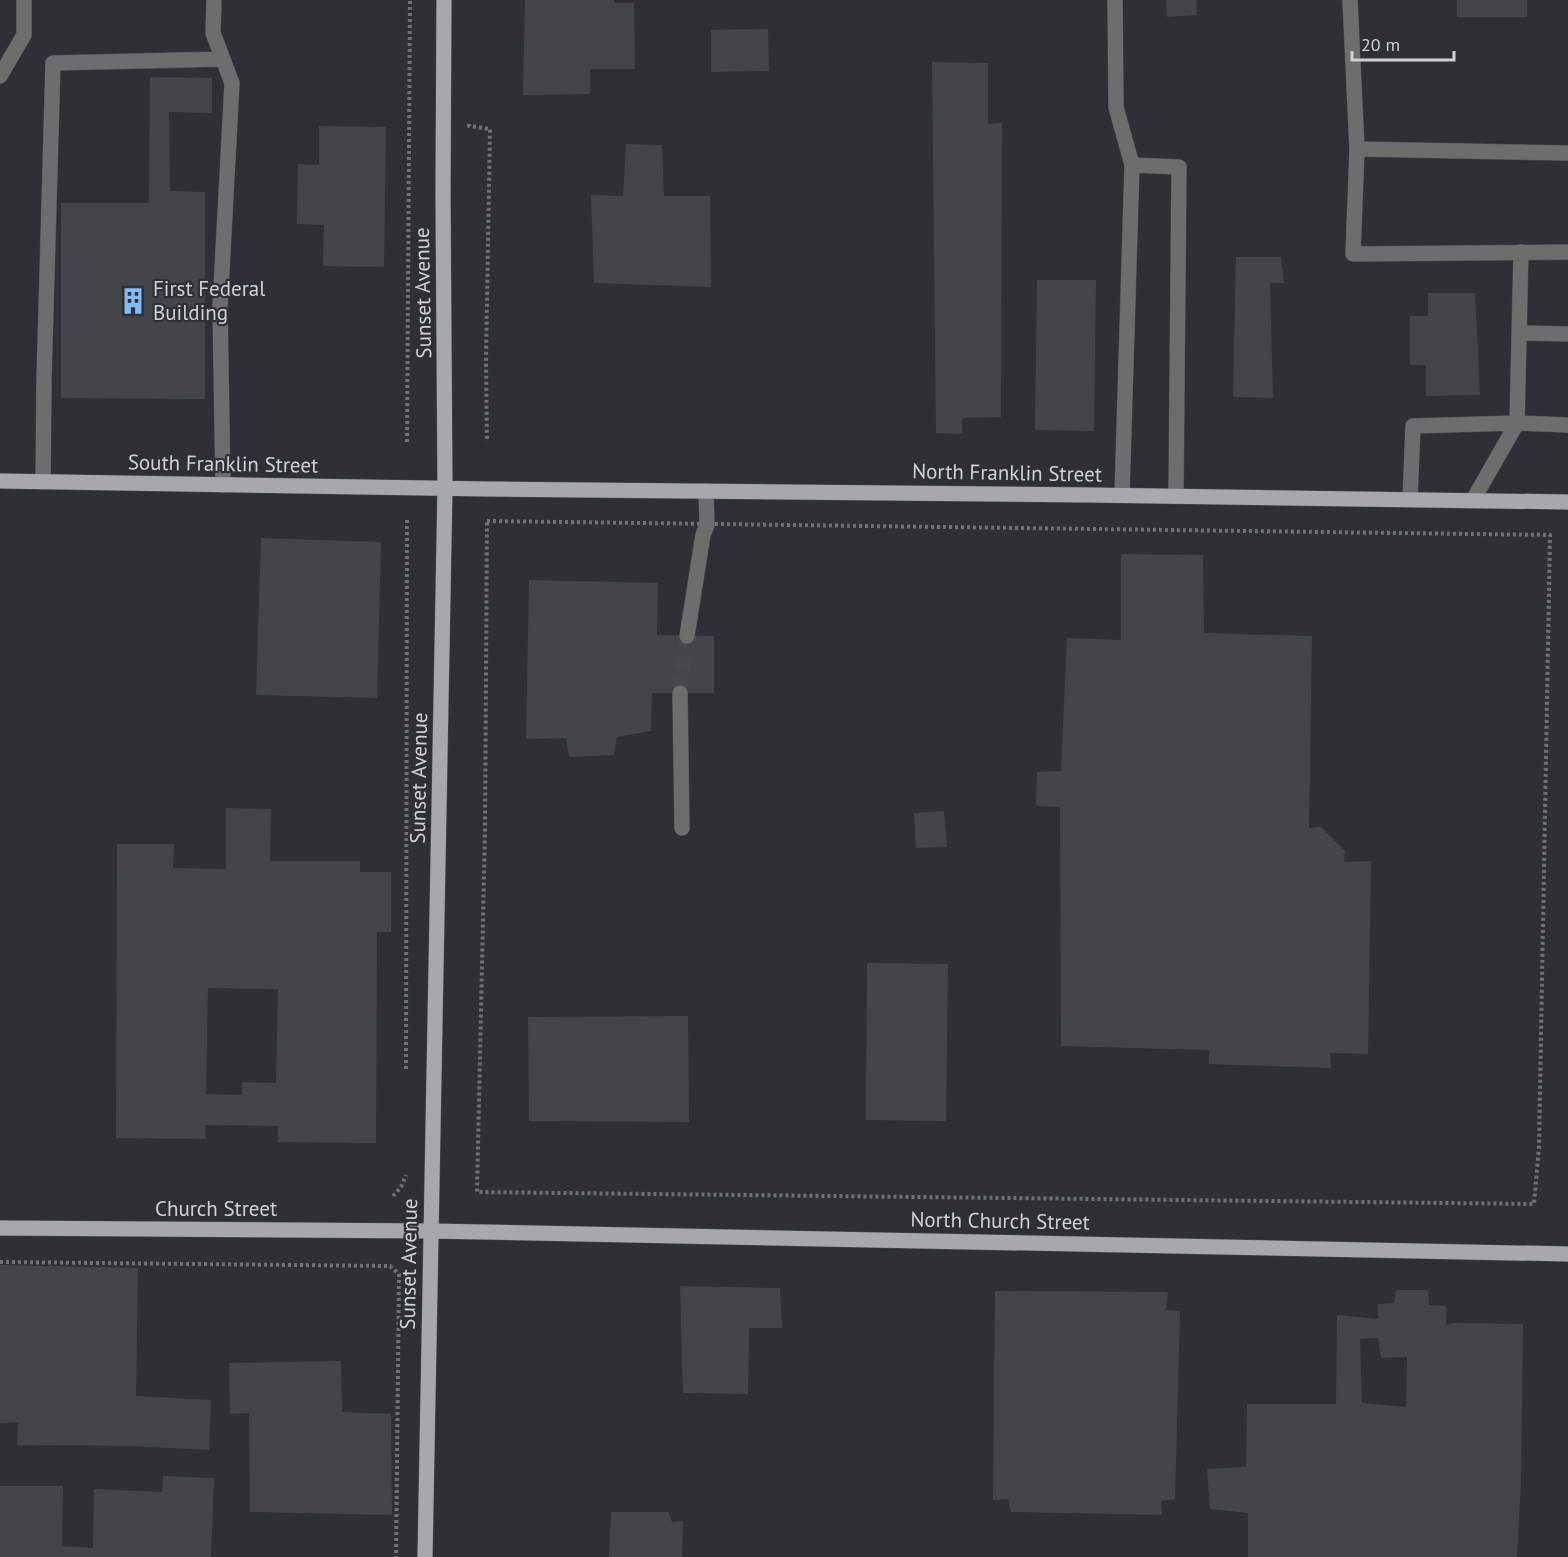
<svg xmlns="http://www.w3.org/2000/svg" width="1568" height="1557" font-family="'PT Sans',sans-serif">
  <rect width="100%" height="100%" fill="#2d3135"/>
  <path fill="#42464b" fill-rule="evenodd" d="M525,0H614V3H634L635,69H590V94L523,95Z
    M1166,0H1196L1197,15L1167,17Z
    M1457,0H1527V17H1457Z
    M768,29L769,71L711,72V30Z
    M932,62L988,63V124L1002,123L1001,417L962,418V434L936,433Z
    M150,77L212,78V113L169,112L170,191L205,192V399L61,398V203H149Z
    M319,126L386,127L384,267L323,266L324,225L297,224L298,164L319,165Z
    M626,144L662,145L664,196H710L711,287L594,283L591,195L623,196Z
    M1236,257H1281L1284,283H1270L1273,398L1233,397Z
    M1037,280H1096L1094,431L1035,430Z
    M1428,293H1475L1480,395L1426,396V365H1410V316H1428Z
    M261,538L381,542L377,698L256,695Z
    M1121,554L1203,555L1204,633L1312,636L1309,828L1321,827L1345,851L1344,862L1371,861L1368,1054L1330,1053L1331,1068L1209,1064V1050L1061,1046L1060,807L1036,806L1037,772L1061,771L1067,638L1121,640Z
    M529,580L658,583L657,635L714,636V693H652L651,731L617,737L614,755L569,757L566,738L526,739Z
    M226,808L271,809L270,861H360V872H391V932H377L376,1143L278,1142V1126L205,1125L206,1139L116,1138L117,844H174L173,868L226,869ZM208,988L278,989L276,1083L242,1082V1095L206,1094Z
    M944,811L947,847L916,848L914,813Z
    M867,963L948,964L946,1121L866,1120Z
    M688,1016L689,1122L529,1121L528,1017Z
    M0,1265L138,1268L136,1396L211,1400L209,1450L133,1446L17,1445L18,1422L0,1423Z
    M680,1286L780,1288L782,1328H749L748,1394L683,1393Z
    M1396,1290H1428L1429,1305L1446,1306V1325L1455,1323L1523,1324L1521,1482L1517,1557H1248V1513L1210,1509L1207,1469L1246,1467L1247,1404H1336L1337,1315L1378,1319V1304L1394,1303ZM1378,1338L1381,1358L1407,1357L1406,1407L1362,1403L1360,1339Z
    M995,1291L1168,1292L1166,1310L1180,1311L1175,1499L1161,1501L1162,1515L1011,1512L1008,1499L993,1500Z
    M341,1361L342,1412L391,1414L392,1515L250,1512L249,1413L230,1414L229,1363Z
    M163,1476L214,1478L211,1557H0V1486H63L62,1546L93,1548L94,1489L162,1492Z
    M611,1512H668L672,1522L683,1521L682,1557H609Z"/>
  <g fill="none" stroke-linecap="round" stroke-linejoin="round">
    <path stroke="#45494d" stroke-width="15" stroke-dasharray="15 8" stroke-linecap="butt" d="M680,693L687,636"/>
    <defs>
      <path id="minor" d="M214,0L213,33L232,83L220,307L223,485
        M1115,0L1116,107L1132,165L1122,495
        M1350,0L1357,149L1568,153
        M0,76L24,35V0
        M1357,149L1353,254L1568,252
        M1132,165L1179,167L1176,496
        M1521,252L1517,423L1568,425
        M1519,333L1568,334
        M43,482L44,380L53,63L223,59
        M1410,499L1413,426L1517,423
        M1473,500L1517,423
        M687,636L703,535L707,525L706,491
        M680,693L682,828"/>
      <path id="major" d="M0,481L488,489L1090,495L1568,502
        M0,1228L431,1231L1568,1254
        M425,1557L445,488L443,194L444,0"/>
    </defs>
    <use href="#minor" stroke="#4a4e52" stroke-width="16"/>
    <use href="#major" stroke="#4a4e52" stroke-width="16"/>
    <path stroke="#6e7275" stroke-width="4" stroke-dasharray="3 3" stroke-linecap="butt" d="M469,124V126L490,129L486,361L487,442
      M407,442L410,0
      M487,521L1550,535L1539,1147L1534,1204L477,1192L485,829Z
      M406,1069L407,518
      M393,1196L401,1187L406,1175
      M0,1262L390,1266L399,1274L396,1557"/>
    <use href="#minor" stroke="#6b6d6f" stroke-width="15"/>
    <use href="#major" stroke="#a5a9ad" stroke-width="15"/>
  </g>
  <defs>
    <symbol id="building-bare" viewBox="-9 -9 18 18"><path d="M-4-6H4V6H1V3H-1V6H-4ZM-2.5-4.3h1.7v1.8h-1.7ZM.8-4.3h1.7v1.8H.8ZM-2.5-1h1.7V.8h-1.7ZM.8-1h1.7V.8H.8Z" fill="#83bcfb" stroke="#2d3135" stroke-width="2.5" paint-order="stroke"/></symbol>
  </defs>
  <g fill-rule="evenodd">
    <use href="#building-bare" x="114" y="282" width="38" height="38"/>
  </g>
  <g text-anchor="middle" stroke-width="4.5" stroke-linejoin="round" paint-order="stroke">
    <g font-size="21" fill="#cfd2d5" stroke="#2d3135" text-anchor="start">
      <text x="153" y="296">First Federal<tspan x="153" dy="24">Building</tspan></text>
    </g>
    <g font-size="21" fill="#cfd2d5" stroke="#2d3135">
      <text transform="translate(423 293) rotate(-91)" y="7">Sunset Avenue</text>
      <text transform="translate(223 464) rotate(1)" y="7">South Franklin Street</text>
      <text transform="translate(1007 473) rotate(1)" y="7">North Franklin Street</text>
      <text transform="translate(419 778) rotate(-89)" y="7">Sunset Avenue</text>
      <text x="216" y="1216">Church Street</text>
      <text transform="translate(1000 1221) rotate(1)" y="7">North Church Street</text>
      <text transform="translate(409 1264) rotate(-89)" y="7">Sunset Avenue</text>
    </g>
  </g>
  <path d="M1352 51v9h102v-9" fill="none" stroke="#cfd2d5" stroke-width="3"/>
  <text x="1361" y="51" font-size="18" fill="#cfd2d5" stroke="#2d3135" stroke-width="4.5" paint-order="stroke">20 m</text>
</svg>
